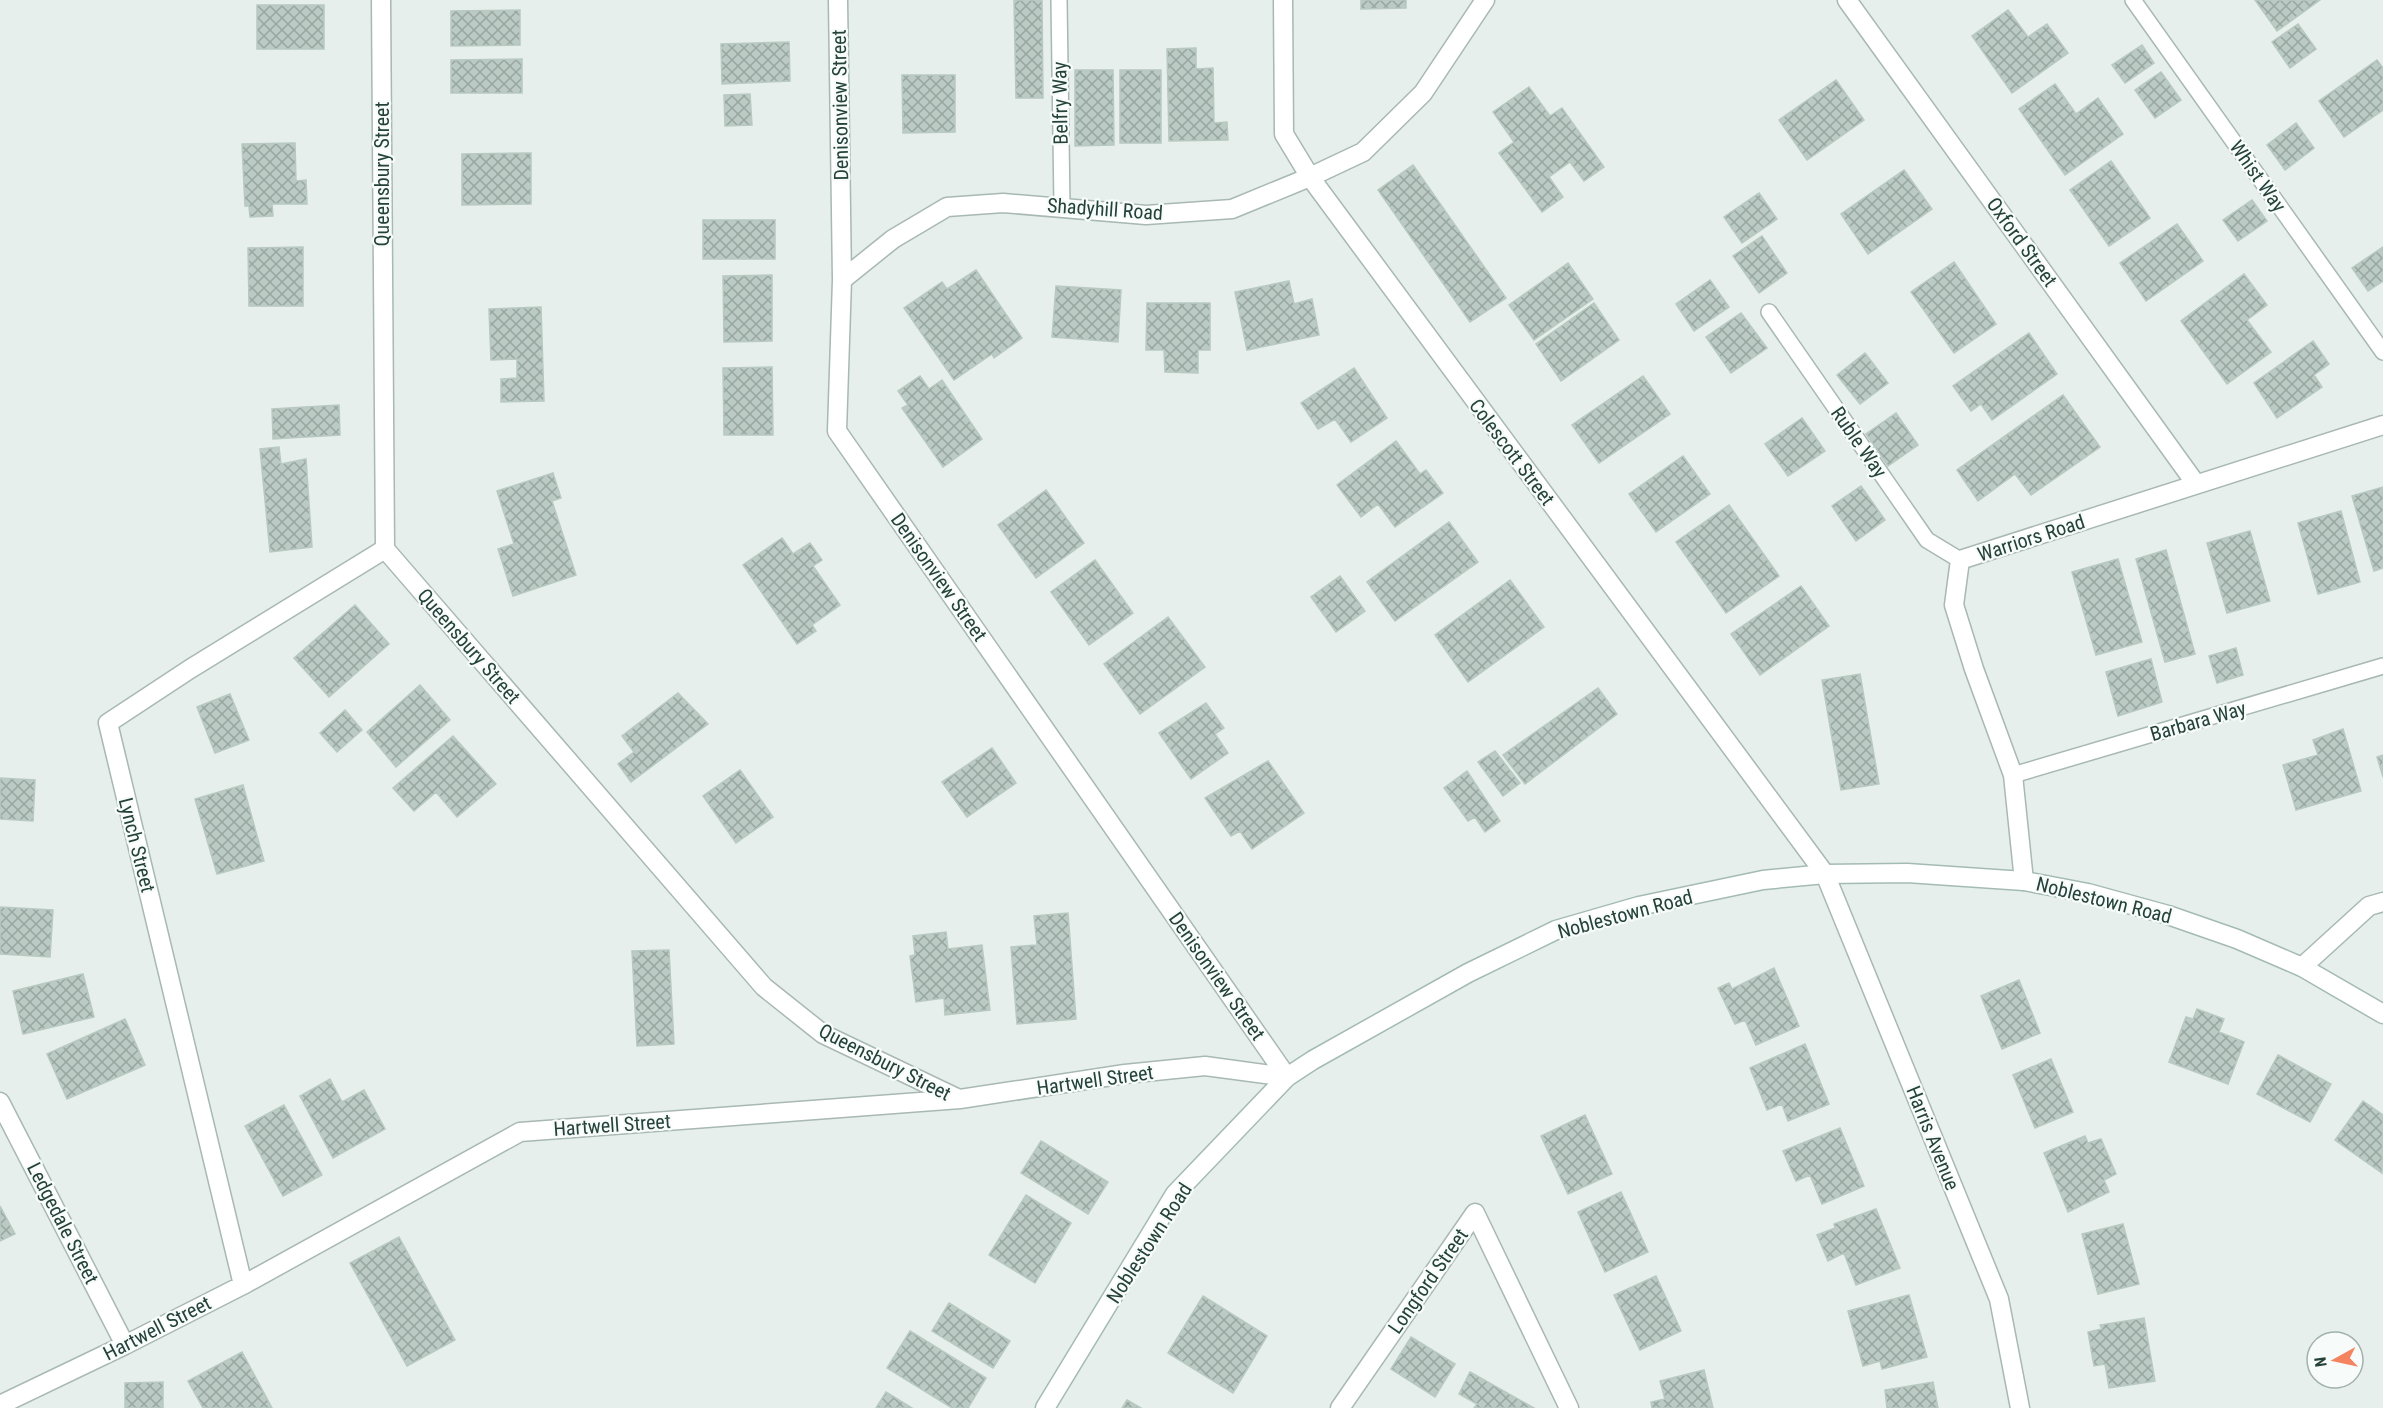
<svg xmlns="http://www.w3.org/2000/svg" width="2383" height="1408" font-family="'Roboto Condensed',sans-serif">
  <defs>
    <pattern id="building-cross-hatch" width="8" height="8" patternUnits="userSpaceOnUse" patternTransform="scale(1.5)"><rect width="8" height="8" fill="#bbcac4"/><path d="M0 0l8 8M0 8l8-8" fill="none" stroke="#98a6a0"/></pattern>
  </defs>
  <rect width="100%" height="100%" fill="#e6efeb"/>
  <path fill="url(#building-cross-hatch)" stroke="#b8c9c2" stroke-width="1.5" d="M1014,0H1042L1043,98H1016Z
    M1361,0H1406V8L1361,9Z
    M2255,0H2320L2277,31Z
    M257,5H324V49H257Z
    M520,10V45L451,46V11Z
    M2008,10L2028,37L2047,24L2068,53L2012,93L1972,36Z
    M2298,24L2316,49L2290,68L2272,42Z
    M789,42L790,81L722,84L721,44Z
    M2142,45L2154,63L2125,83L2112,65Z
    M1196,48V69L1213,68L1214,123L1227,122L1228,140L1169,141L1167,49Z
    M522,59V93H451V60Z
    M2377,60L2383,68V110L2344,137L2319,101Z
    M1075,70H1113L1114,145L1075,146Z
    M1120,70H1161V143H1120Z
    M2161,72L2181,100L2155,118L2135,90Z
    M902,75H955V132L903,133Z
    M1836,80L1864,120L1807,160L1779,120Z
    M2055,84L2076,114L2098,98L2123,134L2065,175L2019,109Z
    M1529,87L1550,116L1562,108L1604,167L1584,181L1570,162L1549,177L1563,197L1542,212L1499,153L1514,142L1493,112Z
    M750,94L752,125L725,126L724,95Z
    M2296,123L2314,148L2285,170L2267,145Z
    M295,143L296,181L306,180L307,204H272L273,216L250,217L249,206H245L242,144Z
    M531,153V204L462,205V154Z
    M2111,161L2150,218L2109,246L2070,190Z
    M1413,165L1506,298L1470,322L1378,190Z
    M1904,170L1932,209L1868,254L1841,214Z
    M1759,193L1777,219L1742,243L1724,217Z
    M2252,200L2267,221L2238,241L2223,220Z
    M703,220H775V259H703Z
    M2177,224L2203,261L2146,301L2120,263Z
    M1762,236L1787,273L1759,293L1733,256Z
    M303,247V306H249L248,248Z
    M2383,247V281L2368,291L2352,268Z
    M1954,262L1996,324L1954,353L1911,292Z
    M1568,263L1593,299L1534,340L1509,305Z
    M976,270L1022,338L994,358L992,354L954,380L904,308L942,282L947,289Z
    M2244,274L2267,305L2247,320L2271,352L2227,384L2181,321Z
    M772,275V341L724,342L723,276Z
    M1710,280L1729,307L1694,331L1676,304Z
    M1289,281L1294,304L1312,299L1319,335L1247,350L1235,292Z
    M1056,286L1121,290L1118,342L1052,337Z
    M1147,303H1210V350H1198V373L1165,372L1164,350H1146Z
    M1594,303L1619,340L1561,381L1536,344Z
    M541,307L544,401L501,402V379L517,378V359L491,360L489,309Z
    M1741,313L1767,348L1731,373L1706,337Z
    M2029,333L2057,374L1992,420L1981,404L1971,411L1953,386Z
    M2313,341L2329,364L2314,375L2322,387L2277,418L2254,383Z
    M1865,353L1888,383L1860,404L1837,375Z
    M772,367L773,435H724L723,368Z
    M1354,368L1387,418L1351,442L1335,419L1318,429L1301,403Z
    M920,376L929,389L942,380L982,439L943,467L902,408L908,405L898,391Z
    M1643,376L1670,414L1599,463L1572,425Z
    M2063,395L2100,447L2031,495L2015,474L1978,501L1957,470Z
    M339,405L340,435L273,439L272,409Z
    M1896,413L1918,445L1888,466L1866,434Z
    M1802,418L1825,451L1788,476L1765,444Z
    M1396,441L1420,474L1426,470L1443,493L1395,527L1378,504L1361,517L1337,485Z
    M279,447L281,464L306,459L312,547L270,552L260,449Z
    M1683,456L1710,494L1656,532L1629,494Z
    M553,473L561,498L552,501L576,575L513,596L498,549L514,544L497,491Z
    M1861,486L1885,520L1856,541L1832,506Z
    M2383,487V568L2374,571L2352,496Z
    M1046,490L1084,543L1036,578L998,525Z
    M1729,505L1779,576L1726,613L1676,542Z
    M2341,511L2360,582L2318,594L2298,523Z
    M1449,522L1478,562L1395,621L1367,582Z
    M2250,531L2270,601L2227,613L2207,543Z
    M782,538L793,554L810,543L822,560L813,566L840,605L812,625L816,631L797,644L743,565Z
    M2166,550L2195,654L2165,662L2136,559Z
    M2118,559L2142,642L2096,655L2072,572Z
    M1095,560L1133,613L1089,645L1051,592Z
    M1340,576L1365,611L1336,632L1311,597Z
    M1510,580L1544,627L1468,682L1435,635Z
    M1801,586L1829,626L1760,675L1731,634Z
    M355,605L389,644L329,697L294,658Z
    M1168,617L1205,667L1140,714L1104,664Z
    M2236,648L2243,675L2217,683L2209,656Z
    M2151,659L2162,702L2118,716L2106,672Z
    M1860,674L1879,784L1841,790L1822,680Z
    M420,685L450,720L396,767L367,732Z
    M1598,688L1617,714L1525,784L1503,755Z
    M678,693L708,724L631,782L618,764L634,752L622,736Z
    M230,694L249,740L215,753L197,707Z
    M1206,703L1224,728L1215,734L1228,753L1191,779L1159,733Z
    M345,710L362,730L337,752L320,733Z
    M2343,729L2361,791L2296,810L2283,765L2318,755L2313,740Z
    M453,736L496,784L457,817L436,792L414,811L393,788Z
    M992,748L1016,783L967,817L942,782Z
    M1495,751L1520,783L1503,796L1478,762Z
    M2383,755V777L2377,757Z
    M1268,761L1304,813L1252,849L1240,831L1231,836L1205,798Z
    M740,770L773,817L736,843L703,796Z
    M1467,771L1500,821L1485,832L1475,817L1468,821L1444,788Z
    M0,778L35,780L33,821L0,819Z
    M243,785L264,861L217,874L195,799Z
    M0,907L53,910L50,957L0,954Z
    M1068,913L1076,1019L1017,1024L1011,947L1037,945L1034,916Z
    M946,932L948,949L982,945L990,1010L945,1015L944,998L916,1002L910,956L915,955L913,936Z
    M669,950L674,1044L637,1046L632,951Z
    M1774,968L1799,1026L1756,1045L1745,1020L1735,1024L1718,988L1729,983L1732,989Z
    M83,974L94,1017L23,1034L13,991Z
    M2019,980L2040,1033L2002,1049L1981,996Z
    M2197,1009L2224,1019L2219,1032L2244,1042L2228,1084L2169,1062L2186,1017L2193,1019Z
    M125,1019L145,1065L67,1099L47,1054Z
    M1805,1044L1829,1104L1788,1121L1782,1104L1767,1110L1750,1068Z
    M2278,1055L2331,1084L2310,1122L2257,1094Z
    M2051,1059L2073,1112L2035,1128L2013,1075Z
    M330,1079L342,1102L364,1090L385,1129L333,1158L300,1096Z
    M2363,1101L2383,1115L2382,1173L2335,1140Z
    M284,1105L322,1175L283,1196L245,1126Z
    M1585,1115L1612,1174L1568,1194L1541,1136Z
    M1840,1128L1864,1186L1822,1204L1810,1175L1796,1181L1783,1151Z
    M2085,1136L2088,1143L2101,1139L2116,1174L2104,1180L2109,1192L2068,1212L2044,1153Z
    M1041,1141L1108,1182L1088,1214L1021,1173Z
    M1621,1192L1648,1252L1605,1272L1578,1212Z
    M1026,1195L1071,1223L1035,1283L989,1255Z
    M0,1206L15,1234L0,1241Z
    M1876,1209L1900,1268L1856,1285L1844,1253L1828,1261L1817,1235L1835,1228L1834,1224Z
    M2123,1224L2139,1284L2098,1294L2082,1234Z
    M399,1237L455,1340L407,1366L350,1263Z
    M1656,1276L1681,1331L1640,1350L1614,1295Z
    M1909,1295L1927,1357L1882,1369L1880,1361L1863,1366L1848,1311Z
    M1203,1296L1267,1336L1233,1393L1168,1353Z
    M949,1303L1010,1341L993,1368L932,1331Z
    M2144,1318L2155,1381L2109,1388L2105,1364L2094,1366L2088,1332L2102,1329L2100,1325Z
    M910,1331L986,1378L968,1408H952L887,1368Z
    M1411,1337L1455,1364L1435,1397L1391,1369Z
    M242,1352L272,1408H203L188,1381Z
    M1704,1370L1713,1408H1652L1651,1402L1665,1399L1660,1381Z
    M1470,1372L1534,1408H1474L1477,1404L1459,1394Z
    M163,1382V1408H125V1383Z
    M1933,1382L1938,1408H1887L1885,1390Z
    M886,1392L912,1408H876Z
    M1127,1400L1141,1408H1122Z"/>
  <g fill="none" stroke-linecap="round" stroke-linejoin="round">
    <defs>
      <path id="lane" d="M1059,0L1062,206
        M2133,0L2383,352
        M1769,312L1927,540L1960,560
        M2013,775L2383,666"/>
      <path id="street" d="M381,0L385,549L764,987L823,1034L959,1099
        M838,0L842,280L837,431L1287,1077
        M1283,0L1284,134L1310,177L1825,874L1999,1299L2020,1408
        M1847,0L2196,484
        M842,280L893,239L947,207L1003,203L1146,215L1232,209L1310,177L1363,152L1423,93L1485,0
        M2024,881L2013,775L1974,669L1954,605L1960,560L2383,425
        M2302,967L2369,906L2383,902
        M0,1102L125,1345
        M243,1285L108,723L190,669L385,549
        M0,1405L125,1345L243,1285L520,1132L960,1099L1125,1074L1205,1066L1287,1077
        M1340,1408L1475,1213L1569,1408"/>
      <path id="secondary" d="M1045,1408L1175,1194L1287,1077L1313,1060L1468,973L1556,930L1639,906L1763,880L1825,874L1907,873L2024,881L2088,893L2168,915L2237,939L2302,967L2383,1014"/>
    </defs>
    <use href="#lane" stroke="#a8b8b2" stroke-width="18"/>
    <use href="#street" stroke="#a8b8b2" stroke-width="21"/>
    <use href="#secondary" stroke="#a4bbb3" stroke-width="21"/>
    <use href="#lane" stroke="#fff" stroke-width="15"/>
    <use href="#street" stroke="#fff" stroke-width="18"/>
    <use href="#secondary" stroke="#fff" stroke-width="18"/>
  </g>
  <g text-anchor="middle" stroke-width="4.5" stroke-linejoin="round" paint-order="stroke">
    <g font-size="20" fill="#24423a" stroke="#f7fbf9">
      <text transform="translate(1060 103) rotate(-91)" y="7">Belfry Way</text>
      <text transform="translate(840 105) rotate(-91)" y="7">Denisonview Street</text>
      <text transform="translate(382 174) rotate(-90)" y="7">Queensbury Street</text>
      <text transform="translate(2258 176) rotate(55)" y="7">Whist Way</text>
      <text transform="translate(1105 209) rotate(4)" y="7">Shadyhill Road</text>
      <text transform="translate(2022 242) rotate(54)" y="7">Oxford Street</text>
      <text transform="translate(1859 442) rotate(55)" y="7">Ruble Way</text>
      <text transform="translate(1512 452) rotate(53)" y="7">Colescott Street</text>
      <text transform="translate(2031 538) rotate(-18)" y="7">Warriors Road</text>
      <text transform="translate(939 577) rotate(55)" y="7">Denisonview Street</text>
      <text transform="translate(469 646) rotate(49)" y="7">Queensbury Street</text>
      <text transform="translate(2198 721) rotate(-16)" y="7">Barbara Way</text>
      <text transform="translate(137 845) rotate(76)" y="7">Lynch Street</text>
      <text transform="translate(2104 900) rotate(14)" y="7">Noblestown Road</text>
      <text transform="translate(1625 914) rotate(-15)" y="7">Noblestown Road</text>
      <text transform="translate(1217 976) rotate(55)" y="7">Denisonview Street</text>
      <text transform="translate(885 1062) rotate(27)" y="7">Queensbury Street</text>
      <text transform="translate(1095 1080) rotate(-8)" y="7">Hartwell Street</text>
      <text transform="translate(612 1125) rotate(-4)" y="7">Hartwell Street</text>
      <text transform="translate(1933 1138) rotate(68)" y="7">Harris Avenue</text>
      <text transform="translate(63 1223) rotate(63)" y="7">Ledgedale Street</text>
      <text transform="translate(1149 1243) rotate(-57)" y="7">Noblestown Road</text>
      <text transform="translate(1428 1281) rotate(-55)" y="7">Longford Street</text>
      <text transform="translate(157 1328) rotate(-27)" y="7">Hartwell Street</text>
    </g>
  </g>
  <g transform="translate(2335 1360) rotate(262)"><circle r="28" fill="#f7fbf9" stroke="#a3b1ad" stroke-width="1.5"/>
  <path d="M0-4.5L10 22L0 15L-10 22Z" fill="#f4845f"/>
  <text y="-9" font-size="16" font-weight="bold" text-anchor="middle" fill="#24423a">N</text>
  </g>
</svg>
